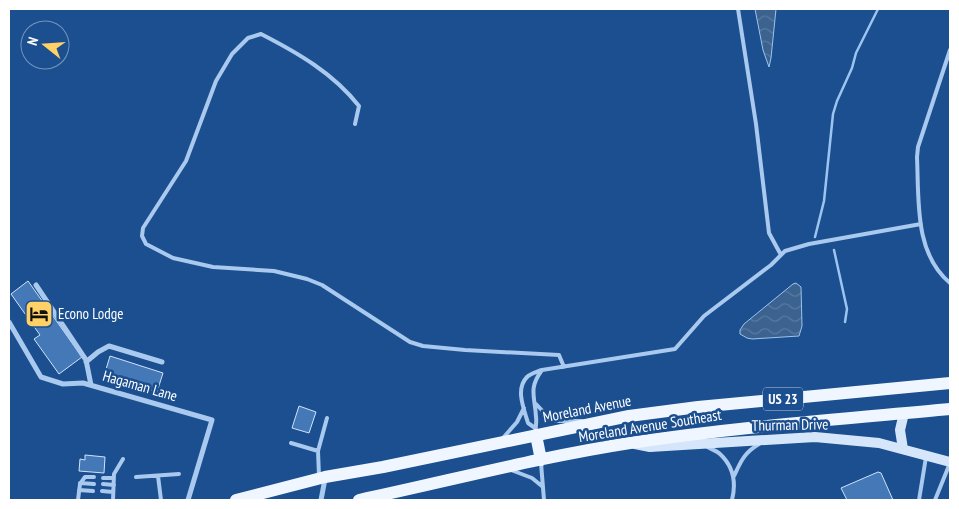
<svg xmlns="http://www.w3.org/2000/svg" width="959" height="509" font-family="'PT Sans Narrow',sans-serif">
  <defs>
    <pattern id="water-waves" width="16" height="10" patternUnits="userSpaceOnUse" patternTransform="scale(1.25)"><rect width="16" height="10" fill="#3c6290"/><path d="M0 5q4-4 8 0t8 0" fill="none" stroke="#597aa1"/></pattern>
  </defs>
  <rect width="100%" height="100%" fill="#1b4f8f"/>
  <path fill="url(#water-waves)" stroke="#9cc4f0" d="M755,9H776L771,58L769,67L763,50Z
    M796,283L801,287L802,326L799,336L752,339L747,338L740,334V330L744,324L793,284Z"/>
  <g fill="none" stroke-linecap="round" stroke-linejoin="round">
    <path stroke="#9cc4f0" stroke-width="2.5" d="M815,237L824,201L833,114L837,101L852,68L856,53L878,9
      M834,250L847,309L845,322"/>
  </g>
  <path fill="#4478b7" stroke="#cfe3fa" d="M28,281L82,357L59,374L34,339L40,335L11,294Z
    M110,356L163,373L157,392L104,376Z
    M299,406L316,412L309,433L292,428Z
    M85,455L105,457L104,473L79,471L80,459L85,460Z
    M878,472L881,473L893,500H847L841,488Z"/>
  <g fill="none" stroke-linecap="round" stroke-linejoin="round">
    <path stroke="#a9c9ee" stroke-width="4" d="M738,9L756,124L769,233L781,255
      M950,50L918,147L917,157C919,200 914,253 950,283
      M355,124L359,106C333,73 298,53 261,34L248,38L232,54L216,81L186,161L143,228L142,236L146,244L173,258L213,267L274,271L307,279L322,285L410,342L423,346L465,350L559,355L564,367
      M536,404L552,421H582
      M535,428L528,423C524,409 515,389 527,377C530,374 537,372 541,370
      M536,433C535,427 537,422 536,417C535,396 528,389 542,370L675,349L704,316L771,265L785,251L809,244L921,224
      M503,438L517,422L524,408
      M291,443L318,451
      M706,446C710,449 717,451 720,454C734,467 736,484 732,500
      M541,463L544,500
      M511,470L532,478L543,487
      M158,476L161,500
      M319,476L318,451L327,418
      M734,476C741,461 744,453 759,444
      M136,477L179,474
      M103,478H114
      M80,483L94,484
      M103,484L114,485
      M79,490L93,491
      M102,491L113,492
      M78,500L80,484L85,477H94
      M113,500L114,474L123,459
      M919,500L926,457
      M935,500L950,463"/>
    <path stroke="#a9c9ee" stroke-width="5" d="M36,285L86,360L91,385
      M9,322L41,377L63,384L83,383L212,420L188,500
      M86,362L98,352L109,346L162,362
      M321,500L325,479"/>
    <path stroke="#d6e6fa" stroke-width="10" d="M635,444L650,447L815,437L879,443L950,462
      M903,449L900,430L904,413"/>
    <path stroke="#f0f6ff" stroke-width="12" d="M536,435L541,460
      M236,500L325,477L383,467L629,416L698,407L950,383
      M359,500C449,481 539,457 630,443C736,427 843,419 950,409"/>
  </g>
  <defs>
    <symbol id="hotel-square" viewBox="-11 -11 22 22"><rect x="-9" y="-9" width="18" height="18" rx="4" fill="#ffd166" stroke="#1b4f8f"/><path d="M-6-4.5h1.5V1H6V5H4.5V3h-9V5H-6ZM-4 0a1.8 1.8 0 1 1 3.6 0ZM.5 0V-2.5h3Q6-2.5 6 0Z" fill="#111"/></symbol>
  </defs>
  <g fill-rule="evenodd">
    <use href="#hotel-square" x="23" y="298" width="32" height="32"/>
  </g>
  <g text-anchor="middle" stroke-width="5" stroke-linejoin="round" paint-order="stroke">
    <rect fill="#1b4f8f" stroke="#bbcadd" stroke-width="1" x="763" y="387.5" width="40" height="23" rx="4"/>
    <g font-size="14" font-weight="bold" fill="#fff">
      <text x="783" y="404">US 23</text>
    </g>
    <g font-size="15" fill="#fff" stroke="#1b4f8f" text-anchor="start">
      <text x="58" y="319">Econo Lodge</text>
    </g>
    <g font-size="15" fill="#fff" stroke="#1b4f8f">
      <text transform="translate(140 386) rotate(16)" y="5">Hagaman Lane</text>
      <text transform="translate(587 409) rotate(-11)" y="5">Moreland Avenue</text>
      <text transform="translate(790 425) rotate(-1)" y="5">Thurman Drive</text>
      <text transform="translate(650 426) rotate(-9)" y="5">Moreland Avenue Southeast</text>
    </g>
  </g>
  <rect width="959" height="509" fill="none" stroke="#ffffff" stroke-width="20"/>
  <g transform="translate(45 45) rotate(287)"><circle r="24" fill="#1b4f8f" stroke="#7695bc"/>
  <path d="M0-4L9 19L0 12L-9 19Z" fill="#ffd166"/>
  <text y="-8" font-size="14" font-weight="bold" text-anchor="middle" fill="#ffffff">N</text>
  </g>
</svg>
